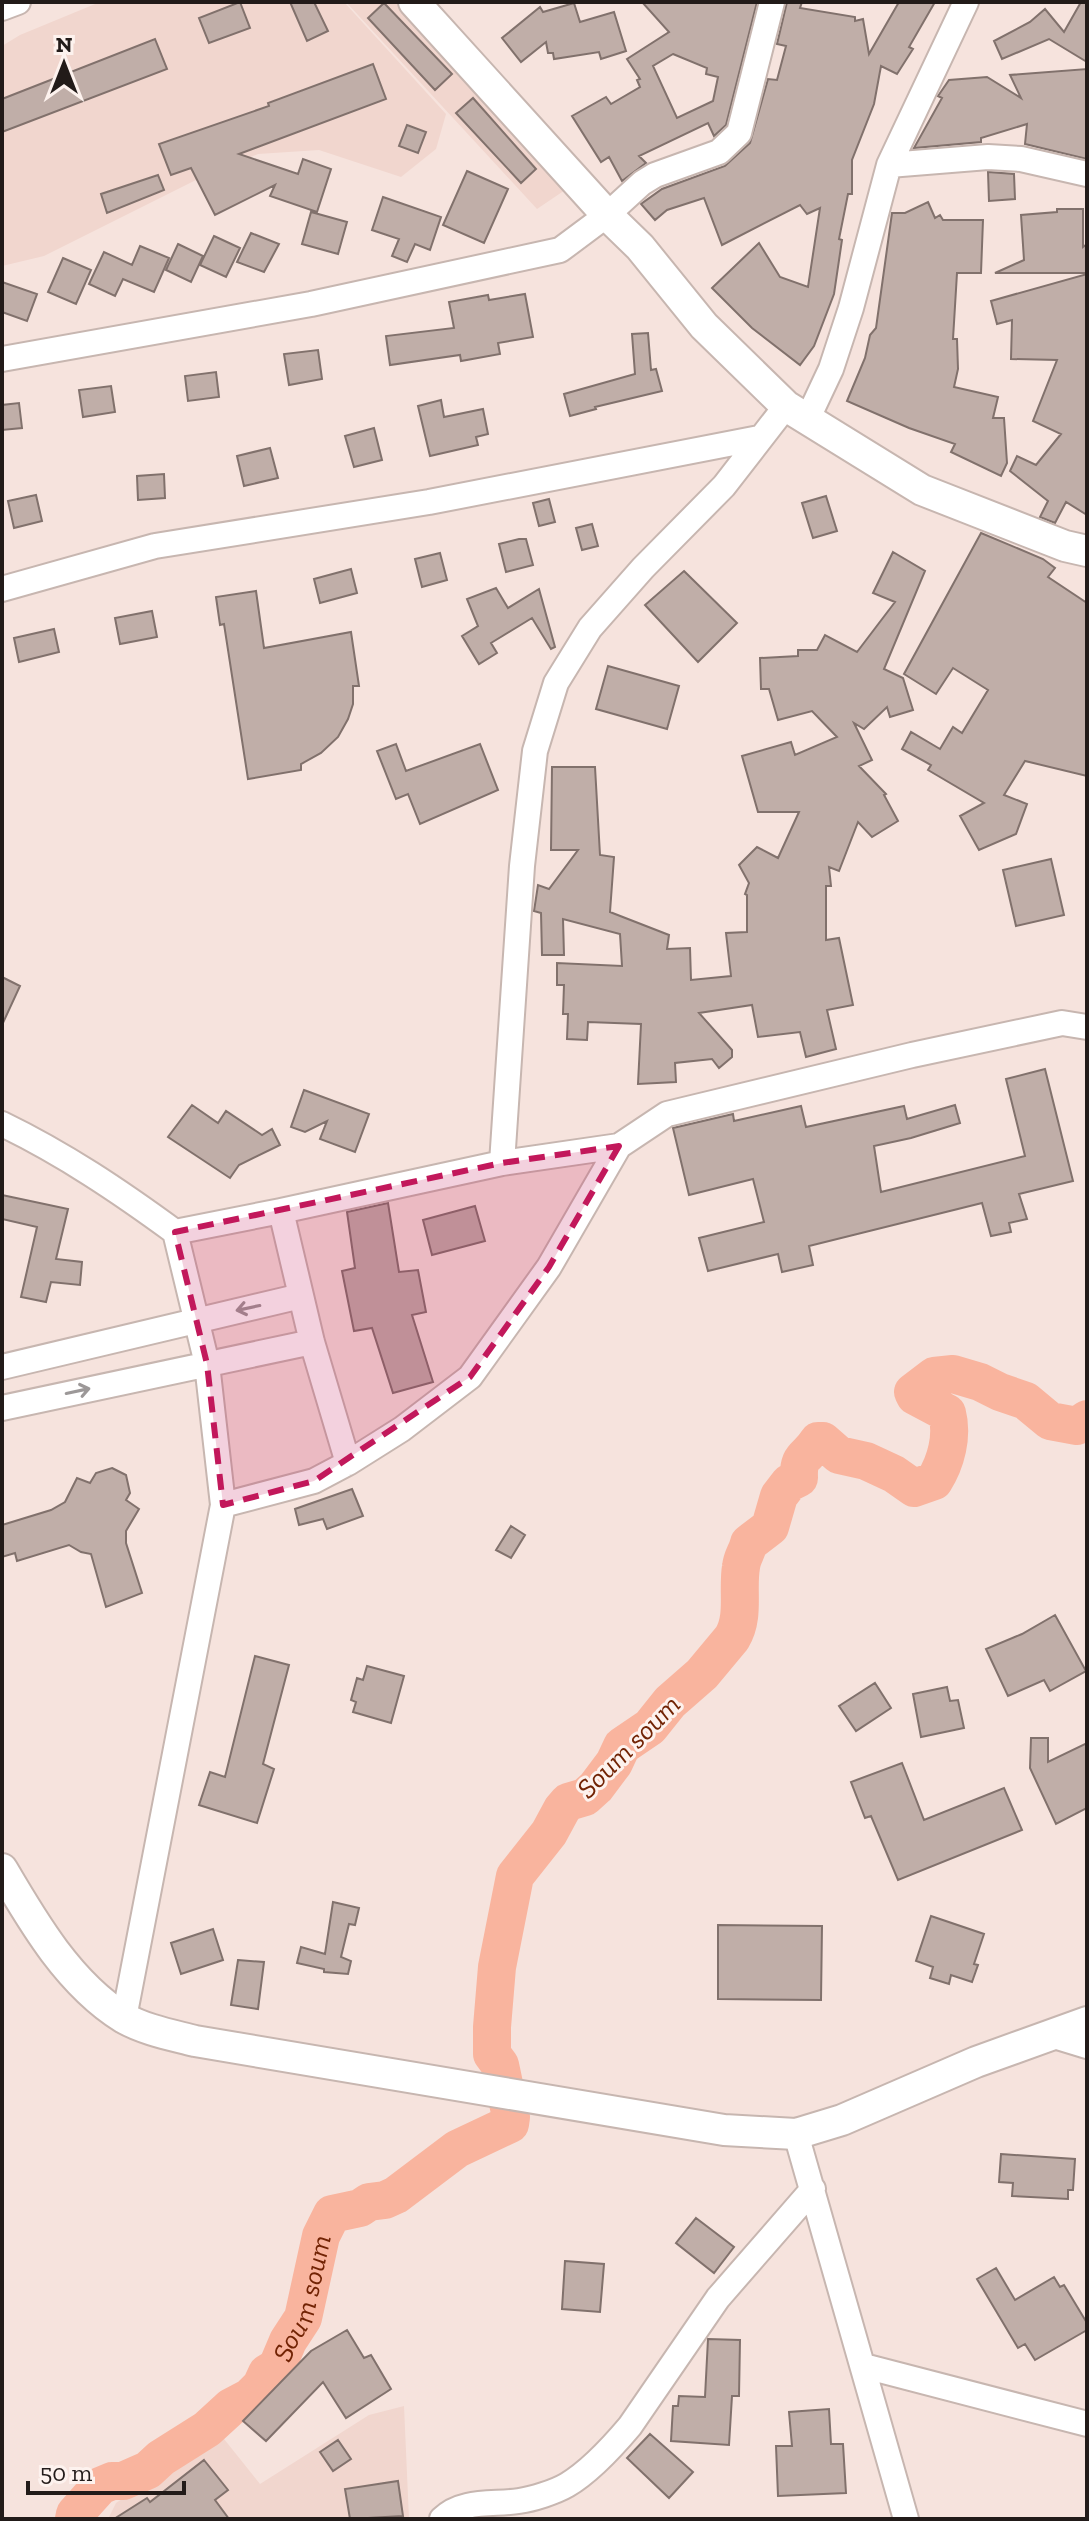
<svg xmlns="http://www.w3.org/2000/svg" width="1089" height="2521" font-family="'Zilla Slab',serif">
  <rect width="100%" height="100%" fill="#f6e3dd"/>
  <path fill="#f1d6ce" d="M100,2H344L446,114L436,149L401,177L319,150L258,154L196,180L44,256L2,266V46L20,35Z
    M346,2H404L571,186L537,209Z
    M404,2406L409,2519H108L116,2503L220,2434L260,2484L369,2415Z"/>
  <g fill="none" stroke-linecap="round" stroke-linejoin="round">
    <path stroke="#f9b49e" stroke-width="38" id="s1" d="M74,2519L75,2514L100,2486L112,2481H123L148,2470L161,2458L207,2429L231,2407L250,2397L261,2386L267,2373L277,2367L288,2341L303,2318L321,2236L332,2214L360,2208L369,2202L385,2200L396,2195L457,2149L510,2124L511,2117L500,2065L492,2054V2027L497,1967L515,1876L549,1833L562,1809L568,1802L585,1797L596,1787L614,1763L622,1746L650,1727L670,1702L702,1674L732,1638C745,1617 737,1590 741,1567C742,1557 747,1552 749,1543L770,1527L779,1496L789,1483L799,1478C798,1454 807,1459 818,1441H823L839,1455L866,1461L894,1474L914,1488L934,1481C946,1462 953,1436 947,1413L915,1396L913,1392L934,1376L953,1374L980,1382L1000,1392L1026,1401L1050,1421L1077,1426L1087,1419"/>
  </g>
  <path fill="#c0aea8" stroke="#81716c" stroke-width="2" fill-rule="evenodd" d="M240,2L250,28L209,43L199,18Z
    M290,2H314L328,31L307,41Z
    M642,2H757L726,125L714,136L708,123L639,156L646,163L622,181L609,157L601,162L572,116L606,97L611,104L640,87L637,80L640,79L627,59L669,32ZM673,54L707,68L706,74L718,77L713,101L677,118L653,66Z
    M787,2H802L800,8L855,17V21L863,19L869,54L899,2H935L909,47L913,49L897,74L881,66L874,104L852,160V194H848L839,239L842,240L834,294L814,346L800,365L752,328L712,288L759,243L780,277L808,287L820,208L807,214L800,205L722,245L704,198L667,210L655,220L641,204L662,189L725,166L750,143L768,79L777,80L786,46L777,44Z
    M1081,2H1087V62L1049,39L1002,59L994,41L1030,22L1045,9L1064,32Z
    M384,3L452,74L435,90L368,18Z
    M574,3L580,22L614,12L626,51L601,59L599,52L554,59L553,53H548L546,42L521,62L502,38L540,7L543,12Z
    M155,39L167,69L2,132V99Z
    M373,64L386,99L239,154L298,174L303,159L331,169L317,212L270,196L275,185L215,215L191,168L171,175L159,144L269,106L268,103Z
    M1087,69V159L1025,144L1027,124L981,138V142L914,148L942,98L938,96L949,80L987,77L1021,98L1010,75Z
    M473,98L536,169L521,183L456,113Z
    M407,125L426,132L418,153L399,146Z
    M467,171L508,189L484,243L443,225Z
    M988,172L1014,174L1015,199L989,201Z
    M158,175L164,190L107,213L101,194Z
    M383,197L441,217L430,250L415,244L407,262L392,256L399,239L372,230Z
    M928,202L935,218L940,215L943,220H983L981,273H957L953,339H957L958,369L954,387L998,397L993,418H1004L1007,463L1001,476L951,452L955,444L909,428L847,401L865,358L870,335L876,328L892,213H905Z
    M1057,209H1083V247L1087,244V273H995L1024,260L1021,215L1057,212Z
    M311,212L347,222L338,254L302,244Z
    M251,233L279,244L264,272L237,262Z
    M214,236L240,248L226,277L200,265Z
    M178,244L203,256L191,282L166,270Z
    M140,246L169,258L154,292L123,279L115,296L89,284L104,252L132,265Z
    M63,258L91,270L76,304L48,292Z
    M1087,274V515L1066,502L1055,523L1040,517L1048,501L1010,471L1017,456L1036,465L1061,434L1033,421L1057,360L1011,359L1012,320L997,324L991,301Z
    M2,282L37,294L27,321L2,312Z
    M525,294L533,337L498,343L500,354L461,361L460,355L390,365L386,336L454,328L449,302L488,295L489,300Z
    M648,333L651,370L656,369L662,391L595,407L596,409L570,416L564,394L635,374L632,334Z
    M318,350L322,379L289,385L284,354Z
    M216,372L219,397L188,401L185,376Z
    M111,386L115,412L83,417L79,390Z
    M441,400L444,417L483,409L488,434L476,437L478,445L430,456L418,406Z
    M19,403L22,428L2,430V405Z
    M374,428L382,460L354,467L345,436Z
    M270,448L278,478L244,486L237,456Z
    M164,474L165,498L138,500L137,476Z
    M36,495L42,521L14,528L8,501Z
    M826,496L837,531L813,538L802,503Z
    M549,499L555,522L539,526L533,503Z
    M592,524L598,546L582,550L576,528Z
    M981,533L1043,559L1055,568L1048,577L1087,603V776L1025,761L1004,795L1027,804L1016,834L979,850L960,816L984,803L928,770L931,765L902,749L911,732L940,749L953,727L962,733L988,690L953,668L936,694L904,674Z
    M519,539H526L533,565L506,572L499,544Z
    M893,552L925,571L884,669L903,678L913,710L890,717L887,707L864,729L854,723L872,760L859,766L886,794L884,795L898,821L872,837L858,822L839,871L829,867L831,886H826V940L839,938L853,1005L827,1010L836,1049L806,1057L800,1032L758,1037L752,1005L699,1013L732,1050V1057L719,1068L712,1059L675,1063L676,1082L638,1084L641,1024L588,1022L587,1040L567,1039L568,1014H563L564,985H557V963L622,966L620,934L563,919L564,955H542L541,913L534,911L538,885L549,889L578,850H551L552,767H595L600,855L614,857L610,912L669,935L667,949L690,948L691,980L731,976L726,933L747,932V895L745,894L749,883L739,865L757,847L778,858L799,812H758L742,756L791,742L795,755L837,737L812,711L778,720L769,689H761L760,658L798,656V650H817L825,635L857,652L895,602L873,593Z
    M440,553L447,580L422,587L415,559Z
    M351,569L357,593L320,603L314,579Z
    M684,571L737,623L698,662L645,605Z
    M496,588L508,608L539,589L555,647L551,649L532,618L491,643L497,653L479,664L462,636L478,626L467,599Z
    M256,591L264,648L351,632L359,686H353V704L348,719L338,737L321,753L301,764V770L248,779L224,624L220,625L216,597Z
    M152,611L157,637L120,644L115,618Z
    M54,629L59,652L19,662L14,638Z
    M608,666L679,686L667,729L596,709Z
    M396,744L406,771L480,744L498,790L420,824L408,794L396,799L377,751Z
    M1051,859L1064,915L1016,926L1003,870Z
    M2,977L20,986L2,1025Z
    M1045,1069L1073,1181L1019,1194L1027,1219L1009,1223L1011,1232L991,1236L982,1203L809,1246L813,1265L782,1272L778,1254L708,1271L699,1238L764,1222L753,1179L689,1195L673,1128L733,1114L734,1121L801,1106L806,1127L904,1106L907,1119L955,1105L960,1123L911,1138L874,1146L881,1192L1025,1156L1006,1079Z
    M304,1090L369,1114L355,1152L320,1139L327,1121L305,1132L291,1127Z
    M192,1105L218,1123L226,1111L262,1135L272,1129L280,1145L239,1165L230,1178L168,1137Z
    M2,1195L68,1209L56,1259L82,1262L80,1285L51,1282L46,1302L21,1297L37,1227L2,1219Z
    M388,1203L399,1272L418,1270L426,1312L412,1315L433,1382L393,1393L372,1328L354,1331L342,1271L355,1268L347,1212Z
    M475,1206L485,1241L432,1255L423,1220Z
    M112,1468L126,1475L130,1493L126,1500L139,1509L126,1531V1543L142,1593L106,1607L91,1554L81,1552L69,1545L17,1561L15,1553L2,1557V1525L51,1510L65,1502L77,1478L90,1483L96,1473Z
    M352,1489L363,1516L327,1529L323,1519L299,1525L295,1509Z
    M511,1526L525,1535L511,1558L496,1550Z
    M1055,1615L1086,1671L1050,1691L1044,1680L1008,1696L986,1649L1022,1634Z
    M255,1656L289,1665L263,1764L274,1769L257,1823L199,1805L210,1772L225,1777Z
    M367,1666L404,1676L391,1723L353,1712L356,1702L351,1700L357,1678L363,1680Z
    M875,1683L891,1708L856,1731L839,1706Z
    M947,1687L950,1701L958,1700L964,1728L921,1737L913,1694Z
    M1031,1738H1048V1762L1087,1743V1808L1056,1824L1030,1768Z
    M902,1763L924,1820L1004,1788L1022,1830L898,1880L871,1816L865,1818L851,1782Z
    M333,1902L359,1908L355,1925L349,1924L341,1957L351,1961L348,1974L324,1972V1969L297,1963L301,1947L325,1954Z
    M931,1916L984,1934L974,1964L978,1965L972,1982L951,1975L949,1984L930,1978L933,1967L916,1961Z
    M718,1925L822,1926L821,2000L718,1999Z
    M213,1929L223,1960L181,1974L171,1943Z
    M238,1960L264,1962L258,2009L231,2005Z
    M1001,2154L1075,2159L1073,2190H1068V2199L1012,2196L1013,2183L999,2182Z
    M696,2218L734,2247L714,2273L676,2243Z
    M565,2261L604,2264L600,2312L562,2309Z
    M996,2268L1015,2300L1054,2277L1060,2287L1064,2285L1087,2323V2330L1035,2360L1025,2344L1018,2348L977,2279Z
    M347,2330L364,2358L371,2355L391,2389L346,2418L323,2382L266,2441L243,2421L311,2351Z
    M708,2339L740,2340L739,2396H732L729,2445L671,2441L673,2406H678L679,2396L705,2397Z
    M829,2409L831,2444H843L846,2493L778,2496L776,2446H792L789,2412Z
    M650,2434L693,2472L669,2498L627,2458Z
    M338,2440L351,2459L333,2471L320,2452Z
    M204,2460L228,2490L215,2500L229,2519H114L147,2498L150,2502Z
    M398,2481L403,2516L350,2519L345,2489Z"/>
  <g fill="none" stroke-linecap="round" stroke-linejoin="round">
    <defs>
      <path id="minor" d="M2,8L18,2
        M889,165L988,157L1021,159L1087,174
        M2,359L311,304L560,250L607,215L642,183L655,175L719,152L739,133L772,2
        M807,420L831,369L851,308L889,165L966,2
        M2,589L155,546L429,502L759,438
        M2,1124C64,1154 119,1191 175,1232L207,1364L223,1505L124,2018
        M502,1163L619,1146L667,1114L912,1055L1062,1023L1087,1027
        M281,1211L502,1163L522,866L535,751L556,683L590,628L643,568L724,486L786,406
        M175,1232L281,1211L312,1342L348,1463L314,1481L223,1505
        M2,1367L301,1296
        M2,1408L312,1342
        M348,1463L402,1429L470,1377L549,1267L619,1146
        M1051,2035L1087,2046
        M796,2134L906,2519
        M864,2366L1087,2424
        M442,2519C462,2499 494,2505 519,2501C533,2499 555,2492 567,2485C589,2472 614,2445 630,2426L718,2298L813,2189"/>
      <path id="major" d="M414,2L607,215L640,247L704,326L786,406L922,490L1065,546L1087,551
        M2,1869C33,1922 69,1984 124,2018C145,2030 172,2035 195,2041L724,2130L796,2134L842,2120L976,2062L1087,2022"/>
    </defs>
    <use href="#minor" stroke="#c7b6b0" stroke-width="28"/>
    <use href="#major" stroke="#c7b6b0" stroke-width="34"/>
    <use href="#minor" stroke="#fff" stroke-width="24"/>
    <use href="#major" stroke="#fff" stroke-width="30"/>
  </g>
  <defs><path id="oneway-shaft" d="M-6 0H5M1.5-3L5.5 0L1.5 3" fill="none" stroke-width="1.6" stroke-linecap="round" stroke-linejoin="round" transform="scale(2)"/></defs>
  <g stroke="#9c9898">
    <use href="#oneway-shaft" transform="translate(248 1308) rotate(168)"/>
    <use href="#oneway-shaft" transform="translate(78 1391) rotate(-12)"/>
  </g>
  <path fill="#c2185b" fill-opacity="0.2" stroke="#c2185b" stroke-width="6" stroke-dasharray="16 10" stroke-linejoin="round" d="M619,1146L549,1267L470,1377L314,1481L223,1505L207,1364L175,1232L502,1163Z"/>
  <g text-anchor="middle" stroke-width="6" stroke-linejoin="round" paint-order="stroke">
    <g font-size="28" font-style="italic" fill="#722304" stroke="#fdf2ee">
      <text transform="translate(628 1746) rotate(-45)" y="10">Soum soum</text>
      <text dy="10" stroke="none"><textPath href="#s1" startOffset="336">Soum soum</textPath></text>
    </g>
  </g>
  <rect width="1089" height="2521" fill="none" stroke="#221b19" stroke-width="8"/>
  <g transform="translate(64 64)" stroke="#fdf2ee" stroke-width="6" paint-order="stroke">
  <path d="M0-6L14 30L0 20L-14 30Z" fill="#221b19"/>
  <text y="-12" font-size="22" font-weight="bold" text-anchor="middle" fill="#221b19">N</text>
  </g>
  <path d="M28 2481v12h156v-12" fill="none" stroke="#221b19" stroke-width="4"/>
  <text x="40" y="2481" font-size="24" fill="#221b19" stroke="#fdf2ee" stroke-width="6" paint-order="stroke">50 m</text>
</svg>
